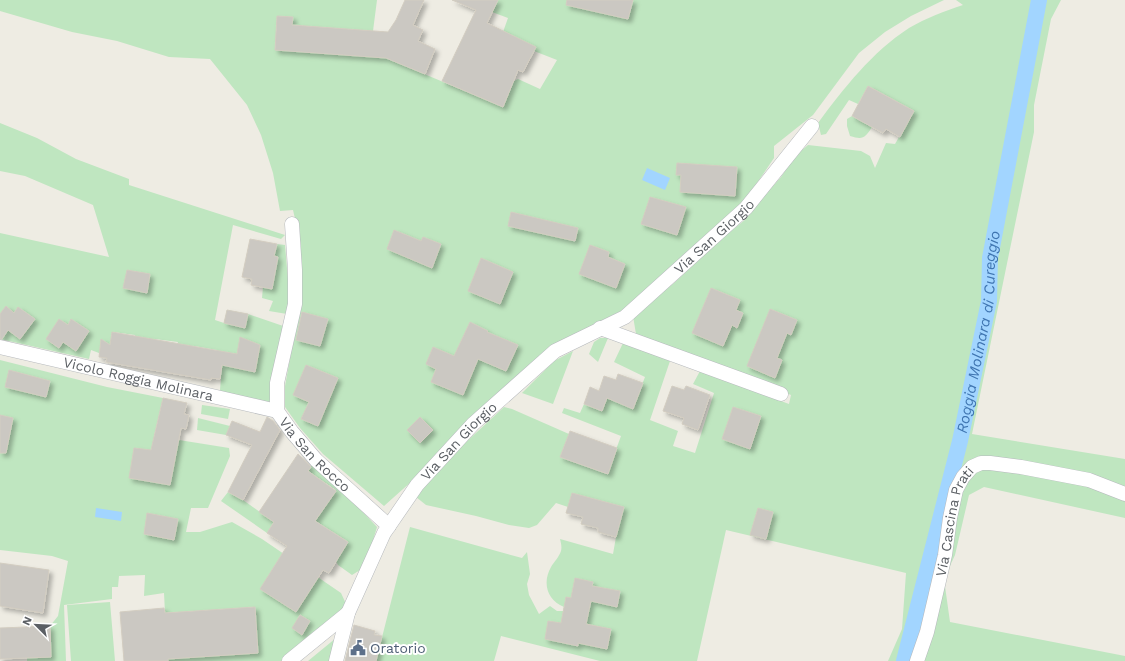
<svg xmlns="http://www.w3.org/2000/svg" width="1125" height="661" font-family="'Work Sans',sans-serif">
  <defs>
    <filter id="shadow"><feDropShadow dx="3.5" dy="3.5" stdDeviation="2" flood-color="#0004"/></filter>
  </defs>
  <rect width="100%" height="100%" fill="#eeece3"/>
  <path fill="#bfe6c0" d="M0,0H377L373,31L292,25V17L277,16L275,50L386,58L503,107L514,81L518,79L540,89L557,60L534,51L503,32L508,18L492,12L498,0H944L911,16L885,32L859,53L813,115L774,146V158L742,205L623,310L554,345L412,481L384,506L323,454L300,428L285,407V386L301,298V245L293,210L280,211L273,173L261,135L247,105L210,59L169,57L117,41L72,32L0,11Z
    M956,0H1061L1051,19L1034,105V132L972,434L1125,459V518L984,487L969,495L955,555L944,579L950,622L1125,656V661H888L902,629L906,573L726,530L697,661H600L501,636L494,661H376L410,527L522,558L527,552L530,574L527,584L529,595L539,614L550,606L557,611H563L564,607C547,600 542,583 551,567C554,562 559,557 561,551C562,547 561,543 560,539L613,554L616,537L598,532V528L581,524L583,517L567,513L568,507L556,503L537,525L529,528L509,525L476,516L426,505L416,497L422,489L464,444L504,407L512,409L569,434L560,457L607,474L621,436L562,413L564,408L580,413L584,404L602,411L607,398L633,408L645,377L614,362L623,343L670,361L650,420L678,431L673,446L695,453L714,393L693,384L700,371L789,404L791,395L636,334L633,316L674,283L725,236L746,219L757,204L781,177L795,156L808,145L861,151L870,156L875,168L886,143L895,144L914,111L868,86L858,104L849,100L826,134L821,135L818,123C844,88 872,52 909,28C926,18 945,11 963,5Z
    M852,116L872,127C865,138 863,140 850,136L847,126V119Z
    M0,123L37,138L76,159L129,179V185L285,235L281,239L233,225L215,320L224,323L227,310L248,314L286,327L269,404L218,393L220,390L222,365L216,350L194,346L175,358L178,342L155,339L153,354L133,350L135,335L113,332L110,347L101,346L99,353L91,350L89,359L0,339V233L109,257L93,205L25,176L0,171Z
    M277,244L285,245L289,291L287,314L269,311L273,301L262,298L263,287L272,289L278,257L274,256Z
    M600,338H608L598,362L589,354L594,342Z
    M573,351L553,404L522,393L554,361Z
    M0,360L107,387L163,398L154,436L229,448L230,456L208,508H191L186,532H200L232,522L262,539L341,593L347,606L281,661H168V659L258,653L255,607L165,613L164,593L144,596L145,575L119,576L118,587H112V599L64,605L66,661H27V658L51,657L50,626L58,616L68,561L52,556L0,550Z
    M202,405L230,409L228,419L201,414Z
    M198,418L230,426L226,435L197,430Z
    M312,464L358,507L377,527L365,567L352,575L338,565L336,561L348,542L315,521L336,490L315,476L295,489Z
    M228,492L243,500L274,522L267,533L221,501Z
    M110,602L115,661H71L67,605Z
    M336,638L330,661H308Z"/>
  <path fill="#a2d5ff" d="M647,168L670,178L665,190L642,180Z
    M96,508L122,512L121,521L95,517Z"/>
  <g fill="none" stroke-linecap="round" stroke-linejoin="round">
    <path stroke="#a2d5ff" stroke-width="16" id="s1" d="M904,661L960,441L989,301L990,258L1039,0"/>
  </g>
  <path fill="#cbc8c2" stroke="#d3cdc1" filter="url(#shadow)" d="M405,0H424L413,25L423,30L418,41L435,49L425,74L386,58L275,50L277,16L293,17L292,25L388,32L396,20Z
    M452,0H498L487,23L536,47L523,72L518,70L503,107L442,81L476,10Z
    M567,0H633L628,19L566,5Z
    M868,86L914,111L900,137L886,129L883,133L852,116Z
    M677,163L737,167L735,196L680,192L681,175H676Z
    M650,197L686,207L677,235L641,224Z
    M511,212L578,228L575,241L508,226Z
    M394,230L421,241L423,237L441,244L432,268L387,249Z
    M250,239L277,244L274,256L278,257L272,289L251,285L252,279L242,277Z
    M590,245L609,252L608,257L625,264L616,288L579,274Z
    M481,258L513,272L500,304L468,291Z
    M127,270L150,274L147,293L123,288Z
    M711,288L740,300L736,310L743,313L737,328L732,325L723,346L692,333Z
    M6,306L14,313L18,307L35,319L20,339L8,330L2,339H0V314Z
    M770,309L797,320L791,335L787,333L777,358L782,360L775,378L747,366Z
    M227,310L248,314L245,328L224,323Z
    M302,312L328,319L320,346L296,340Z
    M59,319L68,325L71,319L89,331L76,351L63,342L59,348L46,339Z
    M470,322L488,331L487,332L518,345L506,371L478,359L463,395L431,382L436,369L426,364L433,347L454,356Z
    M112,332L237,354L240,337L260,345L255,372L222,365L220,379L211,378V380L106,362L107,358L99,357L101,339L110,345Z
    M306,365L338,378L318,426L301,419L309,402L293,395Z
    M9,370L50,381L46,397L5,387Z
    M618,374L643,383L633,409L607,398L602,411L584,404L590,387L599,391L604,376L616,380Z
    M672,386L684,390L686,386L710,395L698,430L682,424L684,418L663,411Z
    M163,398L187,403L184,414L189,415L186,429L181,428L170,485L129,478L134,448L151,450Z
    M733,407L761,416L750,449L722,439Z
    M0,415L13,418L6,453H0Z
    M267,417L273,421L280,430L243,500L228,492L252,445L226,435L232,421L260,432Z
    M420,417L433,430L420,443L407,430Z
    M570,431L617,448L608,474L560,457Z
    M298,454L311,467L308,471L336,491L315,521L348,542L329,573L323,570L296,612L260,589L287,546L267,533L274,522L259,512Z
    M572,493L624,507L616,537L598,532V528L581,524L583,517L566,513Z
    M758,508L773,512L766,539L750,535Z
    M147,513L178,519L174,540L144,534Z
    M0,563L49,570L43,613L0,606Z
    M575,578L593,582L592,586L620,591L617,607L591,601L586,624L611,629L607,649L578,643V646L545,639L548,621L561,623L566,597L571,598Z
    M255,607L258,653L168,659V661H124L120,612L164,608L165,613Z
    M300,615L310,621L302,635L292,628Z
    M354,625L375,631L374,635L382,636L376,661H345Z
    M50,626L51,657L0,659V628Z"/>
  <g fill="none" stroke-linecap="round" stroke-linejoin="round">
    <defs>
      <g id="street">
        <path id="s2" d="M292,224L295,270V304L277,383V411L292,432L316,460L389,526"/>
        <path d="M600,328L781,394"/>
        <path id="s3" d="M0,347L277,411"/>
        <path d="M289,661L348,613"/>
        <path id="s4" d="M336,661L348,613L384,533L417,485L473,424L555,351L625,317L726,226L746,208L812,126"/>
        <path id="s5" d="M917,661L927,632L945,555L950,518L956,490L963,477L972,467L981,463H990L1021,467L1089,480L1125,494"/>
      </g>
    </defs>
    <use href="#street" stroke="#b6b9bd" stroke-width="15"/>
    <use href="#street" stroke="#fff" stroke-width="14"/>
  </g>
  <defs>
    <symbol id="civic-bare" viewBox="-9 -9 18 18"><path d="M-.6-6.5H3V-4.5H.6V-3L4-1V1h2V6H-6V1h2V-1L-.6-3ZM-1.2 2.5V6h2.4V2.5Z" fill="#5c6f8a" stroke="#fff" stroke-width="2.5" paint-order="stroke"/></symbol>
  </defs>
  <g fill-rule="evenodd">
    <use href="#civic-bare" x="347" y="637" width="22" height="22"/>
  </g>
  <g text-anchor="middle" stroke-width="4" stroke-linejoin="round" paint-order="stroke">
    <g font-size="14" fill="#5b5f64" stroke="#fff">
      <text dy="5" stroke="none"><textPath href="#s4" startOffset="586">Via San Giorgio</textPath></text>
      <text dy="5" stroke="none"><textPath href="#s3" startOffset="142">Vicolo Roggia Molinara</textPath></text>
      <text dy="5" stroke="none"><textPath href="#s4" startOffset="256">Via San Giorgio</textPath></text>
      <text dy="5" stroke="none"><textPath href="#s2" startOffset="247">Via San Rocco</textPath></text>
      <text dy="5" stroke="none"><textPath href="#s5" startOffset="145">Via Cascina Prati</textPath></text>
    </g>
    <g font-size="14" fill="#4e5e75" stroke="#fff" text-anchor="start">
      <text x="370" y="653">Oratorio</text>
    </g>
    <g font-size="15" font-style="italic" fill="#3f75b1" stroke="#fff">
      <text dy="5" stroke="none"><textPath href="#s1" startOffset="338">Roggia Molinara di Cureggio</textPath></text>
    </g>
  </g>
  <g transform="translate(36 625) rotate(294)" stroke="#ffffff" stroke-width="3" paint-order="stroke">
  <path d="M0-3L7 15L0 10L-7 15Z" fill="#5b5f64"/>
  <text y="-6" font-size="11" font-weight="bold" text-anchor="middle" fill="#5b5f64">N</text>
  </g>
</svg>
